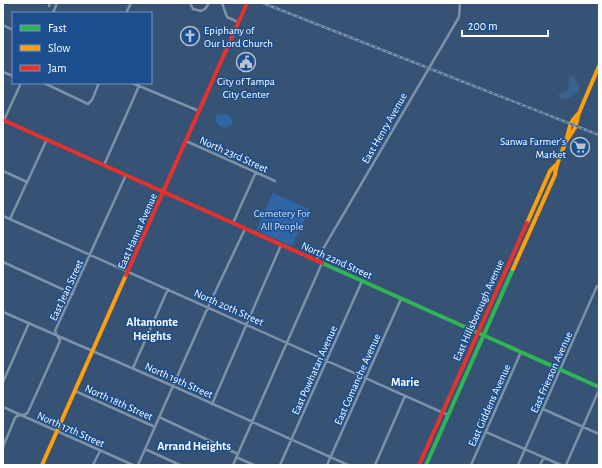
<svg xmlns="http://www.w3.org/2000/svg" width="602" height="468" font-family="'Alegreya Sans',sans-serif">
  <rect width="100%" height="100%" fill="#365274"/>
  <path fill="#2f66a5" d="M224,114L229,115L233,122L231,125L226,128L219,126L215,121L216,115Z
    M273,193L309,209L292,246L256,230Z"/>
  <path fill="#3b618d" d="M569,76H573C584,90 578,97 562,99L557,96L568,89Z"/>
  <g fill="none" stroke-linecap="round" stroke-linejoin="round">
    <path stroke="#7d92a8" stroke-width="2.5" d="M190,3L193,9L201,11L205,9L209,3
      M222,3L227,17L238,22
      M49,6L50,3
      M53,13L57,3
      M126,13L131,3
      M3,25L13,30
      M3,72L13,76
      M44,83L88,104L92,100L99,83
      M132,83L199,111
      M4,120L21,83
      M186,141L275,181
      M104,165L139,86
      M3,171L27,182
      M3,216L448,415
      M10,219L47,139
      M233,223L256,172
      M316,261L459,17L460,3
      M3,262L73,294
      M3,312L173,386L348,465
      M133,368L168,289
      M3,382L29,323
      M75,391L155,427
      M212,404L281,245
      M3,407L133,465
      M543,409L599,434
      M159,417L238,454
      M486,432L561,465
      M3,447L15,418L17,416L26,414L28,412L60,341L55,331L126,175
      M145,449L180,465
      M236,457L254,465
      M93,465L100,451
      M138,465L208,307L245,229
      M233,465L322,263
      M280,465L362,281
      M327,465L401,299
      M375,465L405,396
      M471,465L521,352
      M518,465L597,286L599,287
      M540,465L544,457
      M566,465L599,390"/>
    <path stroke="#30b455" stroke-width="4" d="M322,263L599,387
      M426,465L513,269"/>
    <path stroke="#ff9f0a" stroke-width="4" d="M567,140L575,128L579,113
      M527,223L550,171L556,165
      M513,269L555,175C556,163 562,153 566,141C570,128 568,124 579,113L599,66
      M42,465L126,275"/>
    <path stroke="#e5322d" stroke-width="4" d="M598,3L599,4
      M3,120L322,263
      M126,275L247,3
      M419,465L527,223"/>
    <defs>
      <path id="rail" d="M263,3L599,135"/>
    </defs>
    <use href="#rail" stroke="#7e92a7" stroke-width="2.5"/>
    <use href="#rail" stroke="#1b4f8f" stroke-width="1" stroke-dasharray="3" stroke-linecap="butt"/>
  </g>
  <defs>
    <symbol id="church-ring" viewBox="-11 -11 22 22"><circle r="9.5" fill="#1b4f8f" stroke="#b9c2ce" stroke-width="1.5"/><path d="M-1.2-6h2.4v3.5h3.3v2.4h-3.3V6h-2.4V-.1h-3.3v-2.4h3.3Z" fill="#b9c2ce"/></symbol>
    <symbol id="civic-ring" viewBox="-11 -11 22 22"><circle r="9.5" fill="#1b4f8f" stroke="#b9c2ce" stroke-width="1.5"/><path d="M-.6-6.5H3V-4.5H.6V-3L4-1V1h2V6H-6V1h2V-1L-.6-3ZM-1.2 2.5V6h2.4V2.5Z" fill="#b9c2ce"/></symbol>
    <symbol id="supermarket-ring" viewBox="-11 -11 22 22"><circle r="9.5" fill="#1b4f8f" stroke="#b9c2ce" stroke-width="1.5"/><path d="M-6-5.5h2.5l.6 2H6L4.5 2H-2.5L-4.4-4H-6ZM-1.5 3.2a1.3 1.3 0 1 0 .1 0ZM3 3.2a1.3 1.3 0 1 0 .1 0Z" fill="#b9c2ce"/></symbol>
  </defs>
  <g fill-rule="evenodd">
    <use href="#church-ring" x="179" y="25" width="22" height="22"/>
    <use href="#civic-ring" x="235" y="51" width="22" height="22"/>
    <use href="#supermarket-ring" x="569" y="136" width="22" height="22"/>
  </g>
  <g text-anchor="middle" stroke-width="3" stroke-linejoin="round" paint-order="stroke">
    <g font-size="11" fill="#fff" stroke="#1b4f8f" text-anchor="start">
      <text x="204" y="34">Epiphany of<tspan x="204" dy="13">Our Lord Church</tspan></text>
      <text x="246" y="85" text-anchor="middle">City of Tampa<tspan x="246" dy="13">City Center</tspan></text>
      <text x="566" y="145" text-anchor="end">Sanwa Farmer's<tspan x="566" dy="13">Market</tspan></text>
    </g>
    <g font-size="11" fill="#fff" stroke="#1b4f8f">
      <text transform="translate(384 128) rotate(-60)" y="4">East Henry Avenue</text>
      <text transform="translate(234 154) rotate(24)" y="4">North 23rd Street</text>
      <text transform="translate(137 231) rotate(-66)" y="4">East Hanna Avenue</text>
      <text transform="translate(337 260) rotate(24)" y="4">North 22nd Street</text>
      <text transform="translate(66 290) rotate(-65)" y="4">East Jean Street</text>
      <text transform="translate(229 307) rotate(24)" y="4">North 20th Street</text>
      <text transform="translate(478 310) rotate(-66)" y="4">East Hillsborough Avenue</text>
      <text transform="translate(314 370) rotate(-66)" y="4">East Powhatan Avenue</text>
      <text transform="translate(551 372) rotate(-66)" y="4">East Frierson Avenue</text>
      <text transform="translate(357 379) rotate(-66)" y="4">East Comanche Avenue</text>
      <text transform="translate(179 380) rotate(24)" y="4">North 19th Street</text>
      <text transform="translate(119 402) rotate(24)" y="4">North 18th Street</text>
      <text transform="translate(489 405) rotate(-66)" y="4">East Giddens Avenue</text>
      <text transform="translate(71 429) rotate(24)" y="4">North 17th Street</text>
    </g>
    <g font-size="11" fill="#cfe3fa" stroke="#1b4f8f">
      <text x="282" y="217">Cemetery For<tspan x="282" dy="13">All People</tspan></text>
    </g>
    <g font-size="12" font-weight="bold" fill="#fff" stroke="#1b4f8f">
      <text x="152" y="326">Altamonte<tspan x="152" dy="14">Heights</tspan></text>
      <text x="405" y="386">Marie</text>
      <text x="194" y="450">Arrand Heights</text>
    </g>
  </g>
  <rect width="602" height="468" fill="none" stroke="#ffffff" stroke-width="8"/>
  <rect x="12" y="12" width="140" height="72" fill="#1b4f8f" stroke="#7695bc"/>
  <rect x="20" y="25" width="20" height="6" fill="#30b455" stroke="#7695bc"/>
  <text x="48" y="32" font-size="12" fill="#ffffff">Fast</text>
  <rect x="20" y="45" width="20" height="6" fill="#ff9f0a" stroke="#7695bc"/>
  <text x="48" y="52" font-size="12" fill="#ffffff">Slow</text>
  <rect x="20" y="65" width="20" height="6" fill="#e5322d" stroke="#7695bc"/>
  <text x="48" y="72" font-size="12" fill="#ffffff">Jam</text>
  <path d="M462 30v6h86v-6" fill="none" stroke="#ffffff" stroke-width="2"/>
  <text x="468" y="30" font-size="12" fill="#ffffff" stroke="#1b4f8f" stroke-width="3" paint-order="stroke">200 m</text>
</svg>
